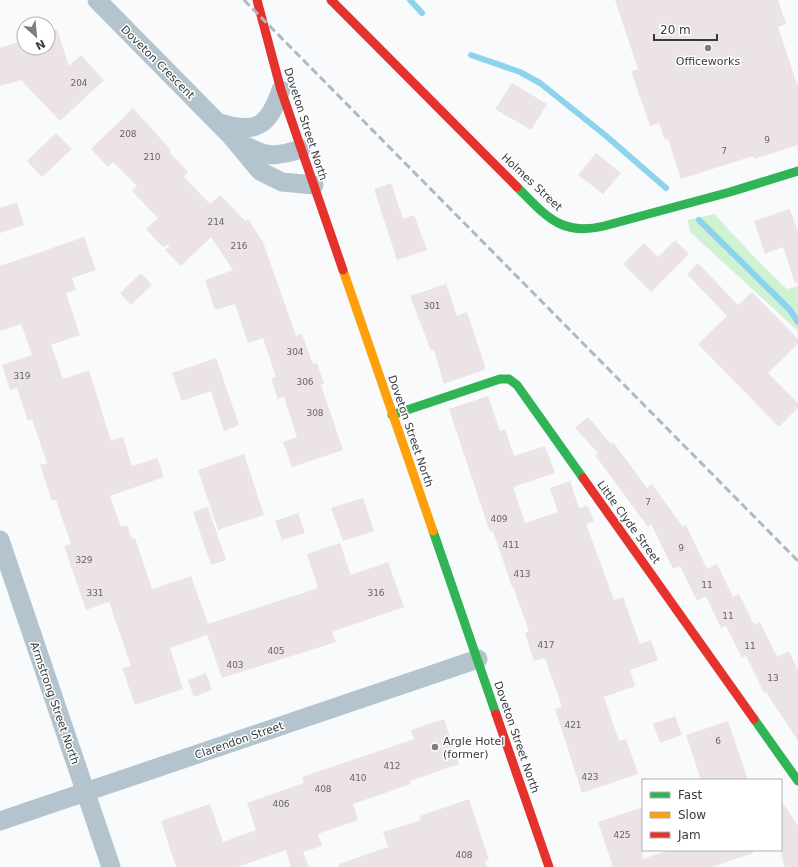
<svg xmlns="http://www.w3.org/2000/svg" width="798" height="867" font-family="'DejaVu Sans',sans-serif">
  <rect width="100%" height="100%" fill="#f8fafc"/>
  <path fill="#cff2d3" d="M714,214L760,263L787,289L798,286V331L690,232L688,220Z"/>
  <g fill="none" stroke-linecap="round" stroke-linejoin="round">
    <path stroke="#8ed3ed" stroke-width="6" d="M410,0L422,13
      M471,55L520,72L540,83L605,135L666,188
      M699,220L790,310L798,322"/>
  </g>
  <path fill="#ece3e7" d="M615,0H778L786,24L778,27L798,87V145L754,159L753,156L681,179L668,139L665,140L659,123L650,126L631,71L638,69Z
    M57,29L69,66L81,55L104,80L60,121L21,80L0,86V48L24,40V48H48V32Z
    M512,83L547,104L531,130L495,109Z
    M133,108L171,150L169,152L188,172L184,177L210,204L220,195L245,221L248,219L263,242L296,336L302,334L313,364L317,363L324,384L321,385L343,450L292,467L283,442L297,437L284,397L278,399L271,378L276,377L263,338L248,343L235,304L215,310L205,280L233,270L211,237L181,266L165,250L171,244L163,247L146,229L158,218L132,191L137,186L113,162L108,167L91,149Z
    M56,133L72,149L42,177L27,161Z
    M596,153L621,173L603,194L578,175Z
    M391,183L403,219L414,215L427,250L397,260L374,189Z
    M17,202L24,225L0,233V208Z
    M790,209L798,232V282L795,283L783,247L765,254L754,221Z
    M84,237L96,270L72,278L76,290L66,293L80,335L51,345L63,379L89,370L111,441L123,437L132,466L157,458L164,477L110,496L121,527L127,525L132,539L135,538L152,589L191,576L208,624L318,588L307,554L340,543L351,575L388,562L404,607L332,632L336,642L222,678L207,635L170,648L183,689L135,705L122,668L131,666L109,602L86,610L64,546L71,544L56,500L52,501L40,465L47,463L32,419L28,421L17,388L10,390L2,365L32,355L21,324L0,331V266Z
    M675,240L689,254L651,292L623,264L644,243L658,257Z
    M698,263L738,305L752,292L798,339V344L768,373L798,403V408L779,427L698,344L727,316L687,274Z
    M141,273L152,285L131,305L120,293Z
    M446,284L457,316L467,312L486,369L444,384L434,350L431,351L410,296Z
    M216,358L239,425L224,431L211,391L182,401L172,373Z
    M488,396L500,431L505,429L514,456L545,446L555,473L513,487L525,523L558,512L550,488L570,481L579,508L587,506L589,509L594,521L586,524L614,600L623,597L640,644L651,640L658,660L630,670L635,686L604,697L619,741L626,739L638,774L582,793L555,709L562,707L545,658L534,661L525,633L529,632L513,586L512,587L493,531L490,532L449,409Z
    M588,417L611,444L613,442L647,488L652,484L683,527L686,525L707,569L717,564L733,597L739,594L754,625L760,622L777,657L789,651L798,670V741L766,692L764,693L746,656L742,658L726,626L721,628L706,596L697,601L680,566L673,569L651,524L648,527L595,455L598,453L575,428Z
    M244,454L264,515L218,530L198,470Z
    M363,498L374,531L343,541L331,508Z
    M208,507L226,560L211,565L193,512Z
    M298,513L305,533L282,540L275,521Z
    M206,673L212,690L194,697L188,680Z
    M675,716L682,735L660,743L653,724Z
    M444,719L459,764L410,781L411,784L353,804L358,820L318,834L322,846L303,852L309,867H291L286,850L237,867H176L161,821L210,804L223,842L256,830L247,803L304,783L302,777L414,739L411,730Z
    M728,721L748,780H701L686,735Z
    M469,799L489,860L485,861L487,867H339V864L388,847L383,832L421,820L420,816Z
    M781,800L798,826V867H785L781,856Z
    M643,807V859L669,850H753V853L712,867H613L598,822Z"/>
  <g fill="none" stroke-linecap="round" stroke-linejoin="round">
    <path stroke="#b4c4cf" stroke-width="19" d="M97,0L230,135L260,171L282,182L314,185
      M219,123C257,134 268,127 281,90
      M239,142C265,157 273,158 301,149
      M0,540L111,867
      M0,821L478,659"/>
    <path stroke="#30b455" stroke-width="9" d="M517,187C545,215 561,237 604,226L730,192L798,171
      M392,415L500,379H509L517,385L583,478
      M433,531L496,714
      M754,719L798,781"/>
    <path stroke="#ff9f0a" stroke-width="9" d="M343,270L433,531"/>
    <path stroke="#e5322d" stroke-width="9" d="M257,0L281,90L343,270
      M331,0L517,187
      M583,478L754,719
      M496,714L549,867"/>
    <path stroke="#b1b9c0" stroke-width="3" stroke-dasharray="8 4" stroke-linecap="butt" d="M244,0L798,561"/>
  </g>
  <g fill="#7b7d80" stroke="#fff" stroke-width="1.5">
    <circle cx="708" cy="48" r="4"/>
    <circle cx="435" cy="747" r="4"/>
  </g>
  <g text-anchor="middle" stroke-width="3" stroke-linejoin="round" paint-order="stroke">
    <g font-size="9" fill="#666568">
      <text x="79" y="86">204</text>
      <text x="128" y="137">208</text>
      <text x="767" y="143">9</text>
      <text x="724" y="154">7</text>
      <text x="152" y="160">210</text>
      <text x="216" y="225">214</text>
      <text x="239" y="249">216</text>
      <text x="432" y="309">301</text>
      <text x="295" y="355">304</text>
      <text x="22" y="379">319</text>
      <text x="305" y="385">306</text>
      <text x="315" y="416">308</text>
      <text x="648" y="505">7</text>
      <text x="499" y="522">409</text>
      <text x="511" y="548">411</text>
      <text x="681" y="551">9</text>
      <text x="84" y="563">329</text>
      <text x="522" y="577">413</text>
      <text x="707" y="588">11</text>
      <text x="95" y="596">331</text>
      <text x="376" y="596">316</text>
      <text x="728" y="619">11</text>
      <text x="546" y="648">417</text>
      <text x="750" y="649">11</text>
      <text x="276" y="654">405</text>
      <text x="235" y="668">403</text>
      <text x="773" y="681">13</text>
      <text x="573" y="728">421</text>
      <text x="718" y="744">6</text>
      <text x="392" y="769">412</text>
      <text x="590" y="780">423</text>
      <text x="358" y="781">410</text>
      <text x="323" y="792">408</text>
      <text x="281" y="807">406</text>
      <text x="622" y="838">425</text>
      <text x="464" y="858">408</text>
    </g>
    <g font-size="11" fill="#383a3d" stroke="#fff">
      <text x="708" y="65">Officeworks</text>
      <text x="443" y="745" text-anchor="start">Argle Hotel<tspan x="443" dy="13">(former)</tspan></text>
    </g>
    <g font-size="11" fill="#383a3d" stroke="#fff">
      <text transform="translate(158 62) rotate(45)" y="4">Doveton Crescent</text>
      <text transform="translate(306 124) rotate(72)" y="4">Doveton Street North</text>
      <text transform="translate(532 182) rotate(43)" y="4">Holmes Street</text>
      <text transform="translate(411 431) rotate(71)" y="4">Doveton Street North</text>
      <text transform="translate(629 522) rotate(54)" y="4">Little Clyde Street</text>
      <text transform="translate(55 703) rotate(71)" y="4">Armstrong Street North</text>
      <text transform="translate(517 737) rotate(71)" y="4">Doveton Street North</text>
      <text transform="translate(239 740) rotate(-19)" y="4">Clarendon Street</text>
    </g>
  </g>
  <rect x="642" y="779" width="140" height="72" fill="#ffffff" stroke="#afb0b1"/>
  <rect x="650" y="792" width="20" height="6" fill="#30b455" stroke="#afb0b1"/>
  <text x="678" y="799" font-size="12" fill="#383a3d">Fast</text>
  <rect x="650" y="812" width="20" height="6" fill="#ff9f0a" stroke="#afb0b1"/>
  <text x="678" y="819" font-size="12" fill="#383a3d">Slow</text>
  <rect x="650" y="832" width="20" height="6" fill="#e5322d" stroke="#afb0b1"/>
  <text x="678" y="839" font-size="12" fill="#383a3d">Jam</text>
  <g transform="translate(36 36) rotate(153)"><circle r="19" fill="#ffffff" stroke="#afb0b1"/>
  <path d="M0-3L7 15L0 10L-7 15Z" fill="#7b7d80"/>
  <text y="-6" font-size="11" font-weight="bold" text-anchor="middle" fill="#383a3d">N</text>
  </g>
  <path d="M654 34v6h63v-6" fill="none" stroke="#383a3d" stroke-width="2"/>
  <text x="660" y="34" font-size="12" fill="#383a3d" stroke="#ffffff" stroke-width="3" paint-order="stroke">20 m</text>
</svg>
